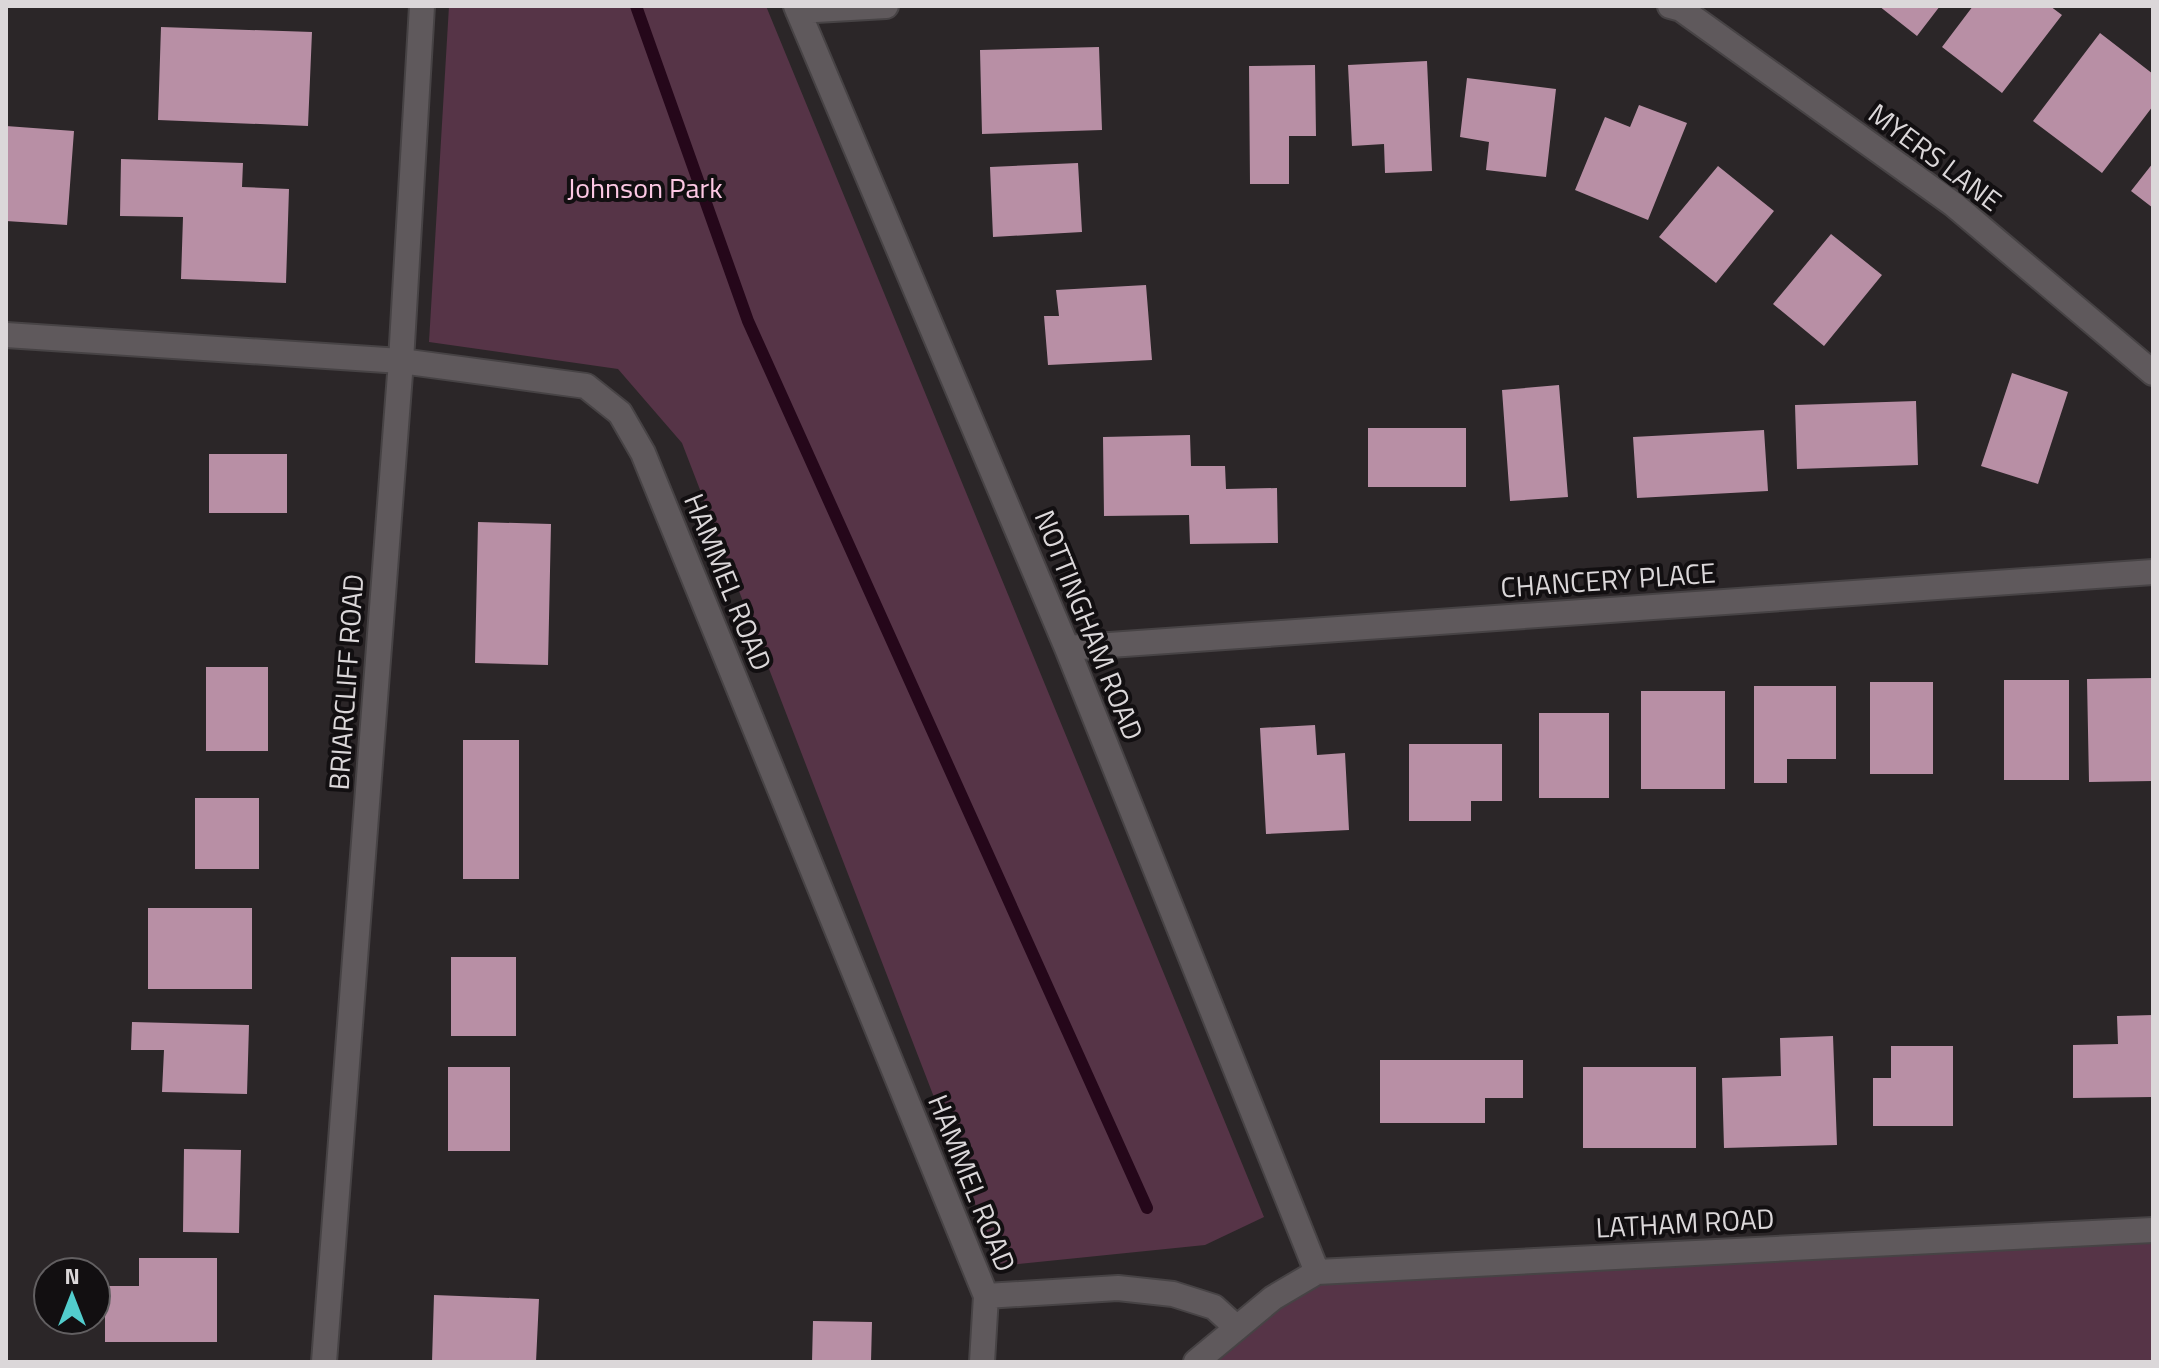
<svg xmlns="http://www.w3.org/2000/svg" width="2159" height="1368" font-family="'Titillium Web',sans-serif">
  <rect width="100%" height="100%" fill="#2b2628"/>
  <path fill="#563447" d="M449,6H766L1264,1217L1205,1245L999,1266L682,443L618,369L429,342Z
    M2153,1230V1362H1196L1317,1272Z"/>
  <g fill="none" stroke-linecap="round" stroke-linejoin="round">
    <path stroke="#25071a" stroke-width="12" d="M636,6L748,321L1147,1208"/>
  </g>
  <path fill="#b88fa5" d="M1879,6H1940L1917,36Z
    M1973,6H2050L2062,15L2002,93L1942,47Z
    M161,27L312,32L308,126L158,120Z
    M2100,33L2153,74V106L2102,173L2033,121Z
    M1099,47L1102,130L982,134L980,50Z
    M1427,61L1432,171L1385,173L1384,144L1352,146L1348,65Z
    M1315,65L1316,136H1289V184H1250L1249,66Z
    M1467,78L1556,89L1546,177L1486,170L1489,142L1460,137Z
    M1639,105L1687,123L1648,220L1575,190L1605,117L1630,127Z
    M6,126L74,131L67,225L6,221Z
    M121,159L243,163L242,187L289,189L286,283L181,279L183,217L120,216Z
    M1078,163L1082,232L993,237L990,167Z
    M2153,163V208L2131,191Z
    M1718,166L1774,211L1716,283L1659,237Z
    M1831,234L1882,275L1824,346L1773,304Z
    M1146,285L1152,360L1048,365L1044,316H1059L1056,290Z
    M2012,373L2068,392L2038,484L1981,466Z
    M1559,385L1568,497L1510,501L1502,390Z
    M1916,401L1918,465L1797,469L1795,405Z
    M1368,428H1466V487H1368Z
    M1764,430L1768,491L1637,498L1633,437Z
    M1190,435L1191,466H1225L1226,489L1277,488L1278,543L1190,544L1189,515L1104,516L1103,437Z
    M209,454H287V513H209Z
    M478,522L551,524L548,665L475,663Z
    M206,667H268V751H206Z
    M2153,678V781L2089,782L2087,679Z
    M2004,680H2069V780H2004Z
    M1870,682H1933V774H1870Z
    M1754,686H1836V759H1787V783H1754Z
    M1641,691H1725V789H1641Z
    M1539,713H1609V798H1539Z
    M1315,725L1317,755L1345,753L1349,830L1266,834L1260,728Z
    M463,740H519V879H463Z
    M1409,744H1502V801H1471V821H1409Z
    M195,798H259V869H195Z
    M148,908H252V989H148Z
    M451,957H516V1036H451Z
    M2153,1015V1097L2073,1098V1045L2118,1044L2117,1016Z
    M132,1022L249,1025L247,1094L162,1092L164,1050H131Z
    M1833,1036L1837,1145L1724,1148L1722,1078L1781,1076L1780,1038Z
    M1891,1046H1953V1126H1873V1078H1891Z
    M1380,1060H1523V1098H1485V1123H1380Z
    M448,1067H510V1151H448Z
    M1583,1067H1696V1148H1583Z
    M184,1149L241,1150L239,1233L183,1232Z
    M139,1258H217V1342H105V1286H139Z
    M434,1295L539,1299L536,1362H432Z
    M813,1321L872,1322L871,1362H812Z"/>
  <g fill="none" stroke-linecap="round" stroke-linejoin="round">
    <defs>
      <path id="street" d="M796,6L1067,648L1317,1272
        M1670,6L1681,9L1953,204L2153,373
        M798,11L886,6
        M6,335L401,361L586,386L620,413L643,453L986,1296L982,1362
        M1067,648L2153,572
        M986,1296L1118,1288L1173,1294L1214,1307L1237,1328
        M324,1362L401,361L422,6
        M1196,1362L1273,1298L1317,1272L2153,1230"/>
    </defs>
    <use href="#street" stroke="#474345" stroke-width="28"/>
    <use href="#street" stroke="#5f595c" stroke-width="24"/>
  </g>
  <g text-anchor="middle" stroke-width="8" stroke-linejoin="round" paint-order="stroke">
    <g font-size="28" fill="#dbd7d9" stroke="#120f11">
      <text transform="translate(1935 157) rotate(37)" y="10">MYERS LANE</text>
      <text transform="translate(1608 580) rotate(-4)" y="10">CHANCERY PLACE</text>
      <text transform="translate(728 582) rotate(68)" y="10">HAMMEL ROAD</text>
      <text transform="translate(1089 625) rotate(68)" y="10">NOTTINGHAM ROAD</text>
      <text transform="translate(346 682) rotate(-86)" y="10">BRIARCLIFF ROAD</text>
      <text transform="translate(972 1183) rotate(68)" y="10">HAMMEL ROAD</text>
      <text transform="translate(1685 1223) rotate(-3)" y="10">LATHAM ROAD</text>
    </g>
    <g font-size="28" fill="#fdc8e4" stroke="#120f11">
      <text x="645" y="198">Johnson Park</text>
    </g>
  </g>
  <rect width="2159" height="1368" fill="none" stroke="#dbd7d9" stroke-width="16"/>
  <g transform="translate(72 1296)"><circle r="38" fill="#120f11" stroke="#625f61" stroke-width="2"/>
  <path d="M0-6L14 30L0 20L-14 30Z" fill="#52cdcd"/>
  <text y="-12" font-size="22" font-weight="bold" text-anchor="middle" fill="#dbd7d9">N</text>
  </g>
</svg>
